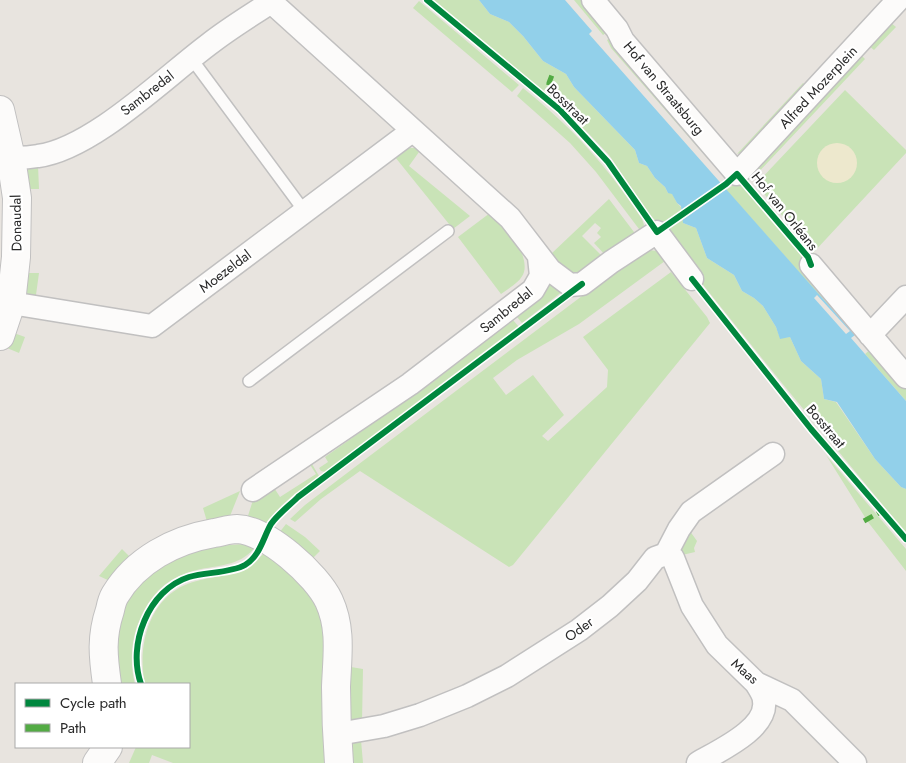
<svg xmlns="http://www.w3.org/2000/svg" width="906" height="763" font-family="Jost,sans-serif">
  <rect width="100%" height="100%" fill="#e8e4df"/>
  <path fill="#c9e3b7" d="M433,0H479L490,14L509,22L523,36L543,61L566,74L574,87L635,150L639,163L647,166L655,178L665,187L668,193H672L677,203L683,209L666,221H656L650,215L609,155L588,133L530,80Z
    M574,0H585L610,30L603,35Z
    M419,1L519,85L512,92L413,8Z
    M891,23L896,27L874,50L869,46Z
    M613,36L710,158L708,159L611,48L607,40Z
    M861,55L865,59L752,179L753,172Z
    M803,83L808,87L744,152L737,154Z
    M523,88C573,128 607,166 642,219L644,225L642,233L596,172L570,143L517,96Z
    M845,90L906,150V153L813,253L756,184Z
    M406,148H415L419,152L409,166L470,216L453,229L395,157Z
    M38,165L39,189H25V171Z
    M741,183L806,260L865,340L862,343L726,190L735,184Z
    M609,199L637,236L607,257L594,243L601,237L597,233L601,228L595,223L582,236L605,259L584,274L570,275L551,254Z
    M490,213C505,222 529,254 524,272C521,282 509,288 501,294L458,237Z
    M683,220V223L696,228L707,258L734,275L742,291L754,298L763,306L776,327L780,338L790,337L801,361L821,379L824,399L836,402L875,459L901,487L906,489V533L786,388L671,245L667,233L670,228Z
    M649,250L657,251L665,261L579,324L517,360L493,378L506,395L533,375L564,415L542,436L548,441L607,387L608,370L583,337L671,272L707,317L710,323L513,565L509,567L360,471L321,499L295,522L290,519L305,505L355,467L582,296Z
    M23,273H39L35,302L22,293Z
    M551,280L563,291L522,323L517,317L539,299Z
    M513,320L519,327L325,472L321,471L319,468L328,462L325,457L410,397L423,385L430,384Z
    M11,332L25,337L19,353L7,348L5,346Z
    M872,348L906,388V401L865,354Z
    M826,455L906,549V571L868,522Z
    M309,459L319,476L282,505L265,524L247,519L253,500L271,483L280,497L316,474L307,460Z
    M240,491L228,521L208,525L203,508Z
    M286,524L305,537L320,551L312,559L279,533Z
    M687,527L697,541L694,548L695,552L678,556Z
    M244,544L256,546C242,565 222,565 201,569C167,577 151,592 138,624C131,641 130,666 135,684H119L114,660L118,623L128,597L144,576L188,552L216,546Z
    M122,549L132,559L112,582L99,576Z
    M266,552L309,588L325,622L329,763H173L152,755L149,763H129L136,747H189V684H145C137,648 148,601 185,585C204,577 225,577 245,570C252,566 261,555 266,552Z
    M351,667L363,669L362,722C359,722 356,722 354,721C341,716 349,679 351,667Z
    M361,740L363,763H348C350,750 347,744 361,740Z"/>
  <path fill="#ede8cd" d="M817 163a20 20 0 1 1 40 0a20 20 0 1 1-40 0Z"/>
  <path fill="#92d0ea" d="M479,0H565L592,31L589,34L855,335L851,338L906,401V489L901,487L875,459L837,402L824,399L821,379L801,361L790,337L780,339L776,327L763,306L754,298L742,291L734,275L707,258L696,228L683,223L681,206L677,203L672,194L668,193L665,187L655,178L647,166L639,163L635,150L574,87L566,74L543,61L523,36L509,22L490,14Z"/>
  <path fill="#e8e4df" d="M722,182L728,188L681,221L680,211Z
    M817,295L850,331L846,334L814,298Z"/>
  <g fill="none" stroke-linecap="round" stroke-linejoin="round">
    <defs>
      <path id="service" d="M191,58L305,212
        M249,381L448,231"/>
      <path id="minor" d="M269,0L510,218L550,270L570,285L582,284L611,262L657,232L692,279
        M593,0L617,29L623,41L737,174L898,0
        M0,157C12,158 26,158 38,156C92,149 164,78 208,45C228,29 250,16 271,2
        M811,265L906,377
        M11,303L152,326L412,131
        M870,335L906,297
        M253,490L410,384L533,290L541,276L539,257
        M666,554L673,558L692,606L717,645L756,683L792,700L855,763
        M338,734L384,726L420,715L467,696L507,676L579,630L610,606L637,581L655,558L666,554L679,529L691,512L773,454
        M698,763C718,751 768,729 764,701C764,695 759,688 756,683"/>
      <path id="tertiary" d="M0,110L11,158L17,198L16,257L11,303L0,336
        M107,684C103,656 101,637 110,610C111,605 112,600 115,595C136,560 174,540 214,533C221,532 229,529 237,529C267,530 317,575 329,601C342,629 337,658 336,687C336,712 337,738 339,763
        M97,763L108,747"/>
    </defs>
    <use href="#service" stroke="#c1c0c0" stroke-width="14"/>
    <use href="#minor" stroke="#c1c0c0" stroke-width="25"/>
    <use href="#tertiary" stroke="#c1c0c0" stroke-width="30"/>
    <use href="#service" stroke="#fcfbfa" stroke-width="11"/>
    <use href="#minor" stroke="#fcfbfa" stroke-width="22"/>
    <use href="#tertiary" stroke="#fcfbfa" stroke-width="28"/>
    <path stroke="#53ab44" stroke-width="5" stroke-dasharray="10 5" stroke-linecap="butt" d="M547,100L549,83L552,75
      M864,521L882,511"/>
    <defs>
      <path id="cycleway" d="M427,0L560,110L608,162L657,232L726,184L737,174L808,257L811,265
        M692,279L811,429L906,539
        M141,684C127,645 148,590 189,577C206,572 231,573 245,565C260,556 263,538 271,524C278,514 289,506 298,497L582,284"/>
    </defs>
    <use href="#cycleway" stroke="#fff" stroke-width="9"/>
    <use href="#cycleway" stroke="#00873e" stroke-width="6"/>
  </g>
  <g text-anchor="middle" stroke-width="4.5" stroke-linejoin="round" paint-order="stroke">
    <g font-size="14" fill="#292929" stroke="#fff">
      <text transform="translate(818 87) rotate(-47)" y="5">Alfred Mozerplein</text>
      <text transform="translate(664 88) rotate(50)" y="5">Hof van Straatsburg</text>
      <text transform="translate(147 93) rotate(-38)" y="5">Sambredal</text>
      <text transform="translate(568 104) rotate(44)" y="5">Bosstraat</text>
      <text transform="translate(785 211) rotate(51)" y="5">Hof van Orléans</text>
      <text transform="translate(16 223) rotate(-91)" y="5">Donaudal</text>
      <text transform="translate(225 271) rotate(-37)" y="5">Moezeldal</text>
      <text transform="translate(506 310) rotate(-39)" y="5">Sambredal</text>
      <text transform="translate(826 426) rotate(50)" y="5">Bosstraat</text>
      <text transform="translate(579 629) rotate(-36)" y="5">Oder</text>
      <text transform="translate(745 671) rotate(41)" y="5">Maas</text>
    </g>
  </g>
  <rect x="15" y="683" width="175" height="65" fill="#ffffff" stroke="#a9a9a9"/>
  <rect x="25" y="699" width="25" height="8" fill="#00873e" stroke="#a9a9a9"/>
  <text x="60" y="708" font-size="15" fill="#292929">Cycle path</text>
  <rect x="25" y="724" width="25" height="8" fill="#53ab44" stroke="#a9a9a9"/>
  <text x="60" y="733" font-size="15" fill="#292929">Path</text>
</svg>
